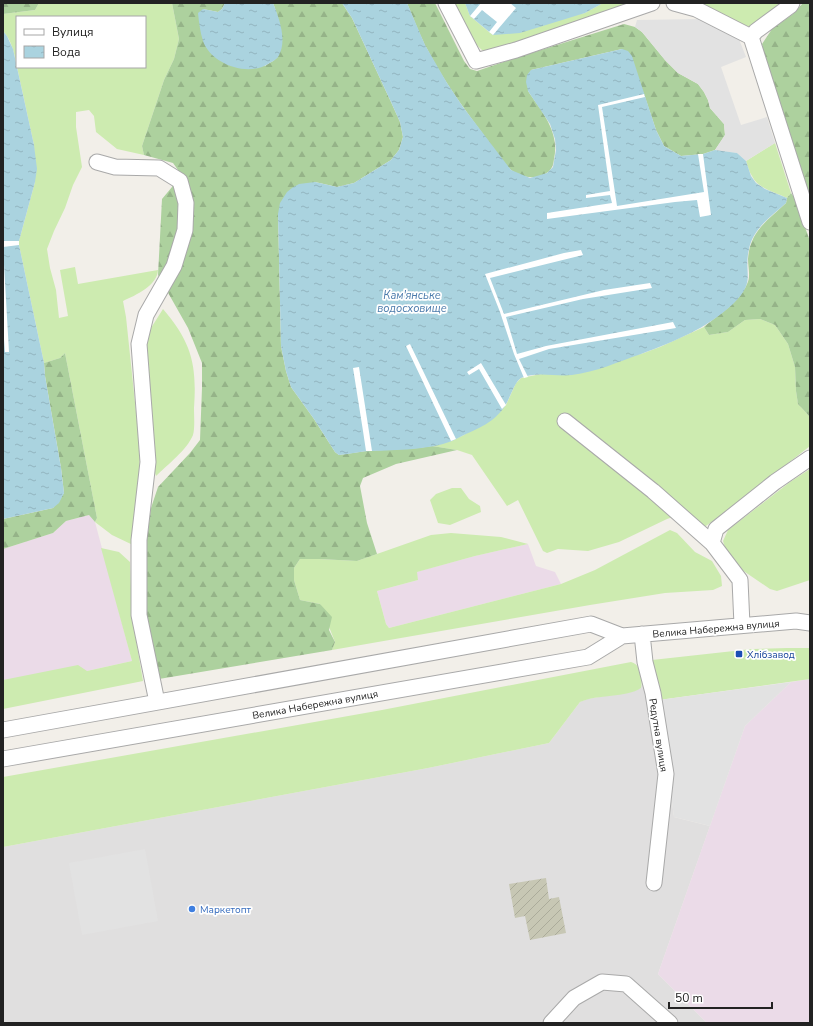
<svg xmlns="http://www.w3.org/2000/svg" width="813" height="1026" font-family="'Nunito Sans',sans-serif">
  <defs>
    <pattern id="construction-furrows" width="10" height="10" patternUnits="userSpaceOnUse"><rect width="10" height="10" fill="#c7c7b4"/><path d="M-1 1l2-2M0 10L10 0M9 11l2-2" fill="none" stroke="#abab9a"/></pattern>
    <pattern id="forest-firs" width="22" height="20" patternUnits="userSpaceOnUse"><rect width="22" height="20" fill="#add19e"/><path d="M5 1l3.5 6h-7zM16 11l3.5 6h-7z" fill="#95b388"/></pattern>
    <pattern id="water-ripples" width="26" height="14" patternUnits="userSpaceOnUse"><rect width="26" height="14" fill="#aad3df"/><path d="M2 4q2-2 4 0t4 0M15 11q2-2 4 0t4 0" fill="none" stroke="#92b5bf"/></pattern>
  </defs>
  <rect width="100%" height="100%" fill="#f2efe9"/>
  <path fill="#e0dfdf" d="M655,672L674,817L710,826L658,974L707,1023H3V847L428,768L549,743L580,702L587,699L628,692L641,688L642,683L640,675Z"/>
  <path fill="#ebdbe8" d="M89,515L95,522L132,661L87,671L3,680V549L53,533L66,521Z
    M528,544L536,566L555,572L561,584L389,628L386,624L377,591L418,580L416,572L475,556Z
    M810,679V1023H707L658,974L745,726L791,682Z"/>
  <path fill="url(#construction-furrows)" d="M546,878L549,899L559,897L566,933L530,940L525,916L515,918L509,884Z"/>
  <path fill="#cdebb0" d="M39,3H172L179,39L174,59L164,80L142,146L144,155L117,149L96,132L94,116L89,110L76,112V127L82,167L73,185L65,208L54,231L47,249L50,268L56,290L59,318L68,316L60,270L75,267L78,284L158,270C157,286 136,295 123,301L126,317L140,450L139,505L135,546L112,535L95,522L97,518L65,353L60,358L44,363L19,245V241L35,182L34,145L17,67H145V17H17V66C14,53 12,41 3,31V14L35,10Z
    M453,3H465L470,16L489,32L585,13L603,3H626L623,6L486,53C470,42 461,20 453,3Z
    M700,3H785L751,27L742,25Z
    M775,143L791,193L787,198C775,192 758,189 752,176C749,172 748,166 746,161Z
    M163,309C192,343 197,365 194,408C194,416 195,428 193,435C187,450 167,465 156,476L152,464L142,350L151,328Z
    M760,319L775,325L788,344L795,367L796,391L798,404L810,417V446L731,508L703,528L684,513L667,519L619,542L588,551L558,549L547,553L543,551L518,500L507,506L472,455L457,450L432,446L451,441L464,435L506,405L516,383L521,378L641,354L660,347L704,327L709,335L728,332L745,320Z
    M810,469V580L777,591L770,589L729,561L723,541L728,530L790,482Z
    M452,488H461L469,499L480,506L481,512L450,525L438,523L430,500L436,494Z
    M670,530L677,533L695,552L712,561L721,576L722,586L713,590L665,593L590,605L332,650L335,642L320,604L300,600L294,580V568L300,559H319L357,561L431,535L451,533L501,537L528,544L475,556L417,572L418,580L377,591L386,624L389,628L561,584L595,570Z
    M101,548L119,552L130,562L132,616L143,681L3,709V680L78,665L87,671L132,661Z
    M787,648H810V679L659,700L652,660L752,649Z
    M631,662C641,664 643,679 641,688C626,698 598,694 580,702L549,743L428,768L3,847V777L382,710Z"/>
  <path fill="url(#forest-firs)" d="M3,3H39L35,10L3,14Z
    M172,3H225L222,9L218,12L203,9L265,66C269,63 276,60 278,56C285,44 278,15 273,3H342L352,18L391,102L400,122L403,137L399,150L391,160L354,183L337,187L315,182L278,214L281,346L286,371L291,387L314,419L335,452L339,455L366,451L418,448L432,446L457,450L396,464L363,478L360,486L367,523L377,554L357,561L319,559H300L294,568V580L300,600L320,604L332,617L329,630L335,642L332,650L159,679L145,618L143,570L151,508L158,487L190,453L200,440L202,388V363L188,328L158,275L162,199L172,187L178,170L173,163L144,155L142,146L164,80L174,59L179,39Z
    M407,3H435L464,61L470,69L477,71L512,59L624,24L635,27L642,32L665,60L678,73L698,84L704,92L708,100L710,108L724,124L725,135L715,150L703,154L681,156L664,146L656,130L644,94L622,49L531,70L528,91C542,112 560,132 554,159C553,169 549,173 540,176C530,179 519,176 511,170C503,163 490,144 483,134C462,106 441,77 425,45C418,31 413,17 407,3Z
    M803,3H810V206L766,67L762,44L772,29L793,14Z
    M791,193L794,197L810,241V417L798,404L796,391L795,367L788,344L775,325L760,319L745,320L728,332L709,335L704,327C719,314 739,303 747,284C751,277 748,267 748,259C750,231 767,221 786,203L787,198Z
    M65,353L97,518L95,522L89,515L66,521L53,533L3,549V519L53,508L64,493L61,468L45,376L44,363L60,358Z"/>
  <path fill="#e2e2e2" d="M701,19L739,39L746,57L721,67L741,125L767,117L775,143L746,161L737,153L715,150L725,135L724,124L710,108L708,100L704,92L698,84L678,73L665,60L642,32L635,27L637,20Z
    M791,682L745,726L710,826L674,817L659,700Z
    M145,849L158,921L82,935L69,863Z"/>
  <path fill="url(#water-ripples)" d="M225,3H273C279,18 288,41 278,57C276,60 271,62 268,64C247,77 211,64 203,41C200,32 199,22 198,13L203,9L218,12L222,9Z
    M342,3H407L425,45L447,83L463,107L511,170L530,178L547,173L553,167L556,150L555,139L550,124L528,91L526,82L527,75L531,70L622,49L628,51L632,56L656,130L664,146L681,156L703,154L715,150L737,153L746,161L751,176L756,183L765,189L787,198L786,203C772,216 753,228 749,249C743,274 757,281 733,304C706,329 675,341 641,354C618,362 596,372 572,375C556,377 536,371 521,378C515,381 510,398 506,404C503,410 497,416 492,420C484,426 475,430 466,434C461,436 457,439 452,441C429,450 396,450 372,451C361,451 350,454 339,455L335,452L314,419L291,387L286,371L281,346L278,214L280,203L287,192L292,188L299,184L315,182L337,187L354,183L391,160L399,150L403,137L400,122L391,102L352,18Z
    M465,3H603L585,13L520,33L493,35L470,16Z
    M3,31L7,36L13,49L34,145L37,169L35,182L19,241V245L44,363L45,376L61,468L64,493L59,503L53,508L3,519Z"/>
  <path fill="#fff" d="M481,3H510L516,8L493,35L489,32L497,22L482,10L474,19L470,16Z
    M644,94L645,97L602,107L617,206L704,192L698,154H703L711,215L700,217L697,200L675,202L547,219V213L612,203L610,195L586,198V195L610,191L598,105Z
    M3,241H19V245L3,247L9,352H5L3,326Z
    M581,250L583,255L490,278L504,314L604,290L650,283L652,288L583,299L506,317L517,354L546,346L673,322L676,328L549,349L519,359L528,377L524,378L514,354L500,312L485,274L564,253Z
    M410,344L456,439L451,441L406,346Z
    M481,363L506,405L502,409L479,369L469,375L467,372Z
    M359,367L372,451H366L363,431L353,368Z"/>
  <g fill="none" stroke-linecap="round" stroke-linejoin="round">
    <defs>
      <path id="minor" d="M446,3L476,61L516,50L652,3
        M674,3L696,9L751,37L810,222
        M751,37L756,31L790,6L792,3
        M97,162L115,167L159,168L180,181L186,203L185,230L174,266L146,315L139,344L148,462L139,540V615L157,702
        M565,421L653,491L712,543
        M742,625L740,580L712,543L716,529L775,482L810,458
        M642,634L645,662L653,693L666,774L654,883
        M3,730L591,624L622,636L796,621L810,623
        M3,759L588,657L622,636
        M551,1023L574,998L602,982L626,984L670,1023"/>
    </defs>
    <use href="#minor" stroke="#a9a9a9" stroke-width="17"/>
    <use href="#minor" stroke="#fff" stroke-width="15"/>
  </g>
  <rect fill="#1a4fb4" stroke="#fff" stroke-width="1.5" x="735" y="650" width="8" height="8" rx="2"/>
  <circle fill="#3f7fe0" stroke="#fff" stroke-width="1.5" cx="192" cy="909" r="4"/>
  <g text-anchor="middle" stroke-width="3.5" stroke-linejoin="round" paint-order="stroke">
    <g font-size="10" fill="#222" stroke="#fff">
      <text transform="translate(716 628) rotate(-5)" y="4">Велика Набережна вулиця</text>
      <text transform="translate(315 704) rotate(-10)" y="4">Велика Набережна вулиця</text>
      <text transform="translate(659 735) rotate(81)" y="4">Редутна вулиця</text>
    </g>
    <g font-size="10" fill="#164399" stroke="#fff" text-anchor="start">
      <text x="747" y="658">Хлібзавод</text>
    </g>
    <g font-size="10" fill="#366cbe" stroke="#fff" text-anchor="start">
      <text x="200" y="913">Маркетопт</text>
    </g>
    <g font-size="11" font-style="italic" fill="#4a7aab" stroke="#fff">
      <text x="412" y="299">Кам'янське<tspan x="412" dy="13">водосховище</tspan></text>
    </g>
  </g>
  <rect width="813" height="1026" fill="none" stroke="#222222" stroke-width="8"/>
  <rect x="16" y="16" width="130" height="52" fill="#ffffff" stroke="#a7a7a7"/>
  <rect x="24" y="29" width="20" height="6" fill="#ffffff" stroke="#a7a7a7"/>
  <text x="52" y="36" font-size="12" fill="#222222">Вулиця</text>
  <rect x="24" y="46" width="20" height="12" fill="url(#water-ripples)" stroke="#a7a7a7"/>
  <text x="52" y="56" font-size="12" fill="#222222">Вода</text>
  <path d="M669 1002v6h103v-6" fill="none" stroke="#222222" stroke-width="2"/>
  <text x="675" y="1002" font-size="12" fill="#222222" stroke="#ffffff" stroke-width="3" paint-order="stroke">50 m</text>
</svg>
